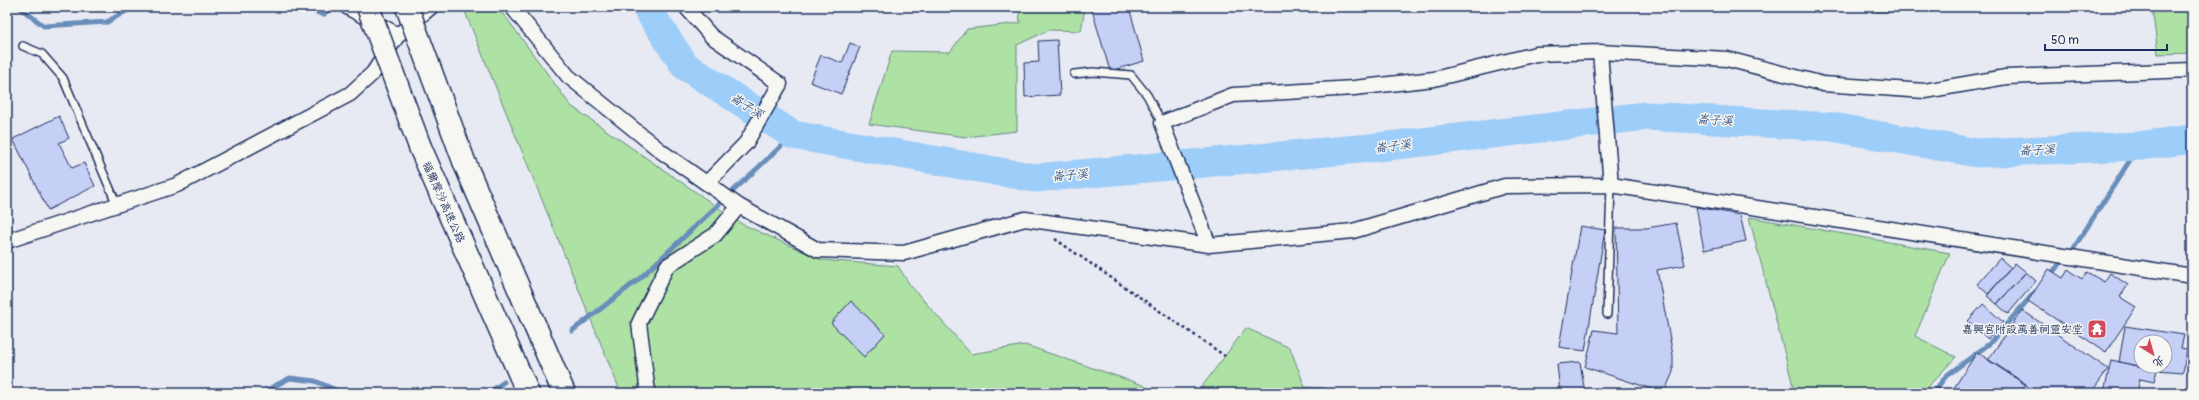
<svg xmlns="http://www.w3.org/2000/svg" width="2199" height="400" font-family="Pangolin,'LXGW WenKai TC',sans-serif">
  <rect width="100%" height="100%" fill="#e8eaf3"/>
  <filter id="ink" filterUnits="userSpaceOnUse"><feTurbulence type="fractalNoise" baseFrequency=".025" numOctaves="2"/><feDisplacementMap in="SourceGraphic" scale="8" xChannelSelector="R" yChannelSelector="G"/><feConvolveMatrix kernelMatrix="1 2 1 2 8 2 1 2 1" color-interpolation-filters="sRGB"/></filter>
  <g filter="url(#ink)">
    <path fill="#aee2a4" stroke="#648881" d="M463,7H493L505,16L571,106L742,224L822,260L898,266L910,285L971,354L1025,345L1143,385L1154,393H621Z
      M1019,7H1085L1081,31L1049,30L1017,45V131L966,137L869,124L892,51L950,52L967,29L1020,23Z
      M1870,7H1920L1918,12H1877Z
      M2152,7H2192V53L2158,54Z
      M1749,217L1950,253L1915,336L1956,357L1922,393H1795Z
      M1246,328L1290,348L1305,387L1324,388V393H1197Z"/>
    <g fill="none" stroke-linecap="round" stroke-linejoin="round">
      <path stroke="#698ebb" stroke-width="5" d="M19,7L44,26L107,22L133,7
        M306,7L323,15L331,7
        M2048,277L2072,251L2139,146
        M572,331L639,279L793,135
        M261,393L290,378L315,381L343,393
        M488,393L504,382
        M1933,393L1946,376L1989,344L2035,292"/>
      <path stroke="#9dcdf9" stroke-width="29" d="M646,7L685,66L793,135L1035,178L1370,148L1646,116L1832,127L1977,153L2139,146L2192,139"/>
    </g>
    <path fill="#c6cff6" stroke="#1b2f5e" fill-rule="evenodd" d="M1102,7H1129L1144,61L1110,71L1092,10Z
      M1057,40L1060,95L1025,97L1024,63L1039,62L1038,41Z
      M850,43L860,47L841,94L810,82L821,55L842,63Z
      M59,116L69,138L59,143L72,168L84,163L95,186L48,210L13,139Z
      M1696,207L1740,215L1746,241L1704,250Z
      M1676,223L1685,265L1657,270L1673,355V372L1664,393L1585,367L1594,330L1618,333L1616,228H1647Z
      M1580,226L1605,230L1585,351L1559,347Z
      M2000,258L2011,268L1988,294L1977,284Z
      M2015,263L2026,272L1997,304L1987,296Z
      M2049,269L2063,278L2068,270L2082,279L2087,272L2104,282L2110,273L2128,285L2120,297L2136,307L2106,352L2028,301Z
      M2026,272L2036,281L2008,314L1997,304Z
      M851,301L885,334L864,357L831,323Z
      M1983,304L2003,322L1988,339L1968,321Z
      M2022,310L2108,369L2091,393H2038L1988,360Z
      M2125,326L2184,335L2181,348L2187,349L2183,372L2157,370L2119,362ZM2141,342H2165V366H2141Z
      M1977,352L2026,384L2021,393H1954L1952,391Z
      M2111,360L2157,370L2154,382L2140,379L2137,393H2104Z
      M1580,362L1585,393H1560L1557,364Z"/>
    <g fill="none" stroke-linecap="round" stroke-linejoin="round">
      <defs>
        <path id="service" d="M23,46L42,54L63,78L117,205
          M1074,74L1093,72L1131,75L1147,95L1162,123
          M1607,314L1611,185"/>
        <path id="minor" d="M347,7L398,35L431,7
          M512,7L568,76L662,152L739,206L818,250L904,253L1025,219L1209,245L1353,231L1505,186L1611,185L2192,276
          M686,7L711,36L780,84L746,143L707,183
          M1611,185L1600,52L1727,59L1823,84L1925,91L2006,77L2192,70
          M7,241L177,185L350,94L373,73L398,35
          M1209,245L1162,123L1233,95L1354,88L1434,79L1536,54L1600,52
          M648,393L639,323L667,266L715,235L739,206"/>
        <path id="motorway" d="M420,147L528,393
          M465,164L564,393"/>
      </defs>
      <use href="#service" stroke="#1b2f5e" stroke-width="10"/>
      <use href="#minor" stroke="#1b2f5e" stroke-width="17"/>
      <use href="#motorway" stroke="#1b2f5e" stroke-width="25"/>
      <path stroke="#1b2f5e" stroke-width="2.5" stroke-dasharray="3 3" stroke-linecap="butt" d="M1055,239L1225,356"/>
      <use href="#service" stroke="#f6f6f2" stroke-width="7"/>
      <use href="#minor" stroke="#f6f6f2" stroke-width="14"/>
      <use href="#motorway" stroke="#f6f6f2" stroke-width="22"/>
      <defs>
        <path id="motorway-bridge" d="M368,7L420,147
          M407,7L465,164"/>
      </defs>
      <use href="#motorway-bridge" stroke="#1b2f5e" stroke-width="25" stroke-linecap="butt"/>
      <use href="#motorway-bridge" stroke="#f6f6f2" stroke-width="22"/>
    </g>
  </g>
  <defs>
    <symbol id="temple-square" viewBox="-11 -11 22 22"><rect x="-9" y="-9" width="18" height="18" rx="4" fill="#d1495b" stroke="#f6f6f2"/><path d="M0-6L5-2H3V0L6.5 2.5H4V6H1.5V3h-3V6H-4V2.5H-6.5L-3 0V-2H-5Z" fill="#fff"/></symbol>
  </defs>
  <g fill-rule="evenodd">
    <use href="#temple-square" x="2086" y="318" width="22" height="22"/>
  </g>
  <g text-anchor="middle" stroke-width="3" stroke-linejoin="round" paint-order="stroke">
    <g font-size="11" fill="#1b2f5e" stroke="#f6f6f2">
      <text transform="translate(444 202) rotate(66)" y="4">福爾摩沙高速公路</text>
    </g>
    <g font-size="11" fill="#1b2f5e" stroke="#f6f6f2" text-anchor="end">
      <text x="2083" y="333">嘉興宮附設萬善祠靈安堂</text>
    </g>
    <g font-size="12" font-style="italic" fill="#3c5685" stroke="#f6f6f2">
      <text transform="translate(747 106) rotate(33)" y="4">崙子溪</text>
      <text transform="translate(1715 120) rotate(3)" y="4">崙子溪</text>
      <text transform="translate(1393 146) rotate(-7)" y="4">崙子溪</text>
      <text transform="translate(2037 150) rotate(-2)" y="4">崙子溪</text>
      <text transform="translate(1070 175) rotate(-5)" y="4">崙子溪</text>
    </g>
  </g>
  <rect width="2199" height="400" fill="none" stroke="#f6f6f2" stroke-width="24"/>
  <rect x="12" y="12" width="2175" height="376" fill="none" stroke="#1b2f5e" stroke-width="1.5" filter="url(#ink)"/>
  <g transform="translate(2153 354) rotate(143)"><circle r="19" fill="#f6f6f2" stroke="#9ea6b7"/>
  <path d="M0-3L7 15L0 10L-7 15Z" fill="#d1495b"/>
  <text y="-6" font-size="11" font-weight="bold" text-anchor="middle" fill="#1b2f5e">北</text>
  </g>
  <path d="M2045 44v6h122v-6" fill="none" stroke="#1b2f5e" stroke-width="2"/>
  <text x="2051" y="44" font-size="12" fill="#1b2f5e" stroke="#f6f6f2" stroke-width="3" paint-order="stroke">50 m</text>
</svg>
